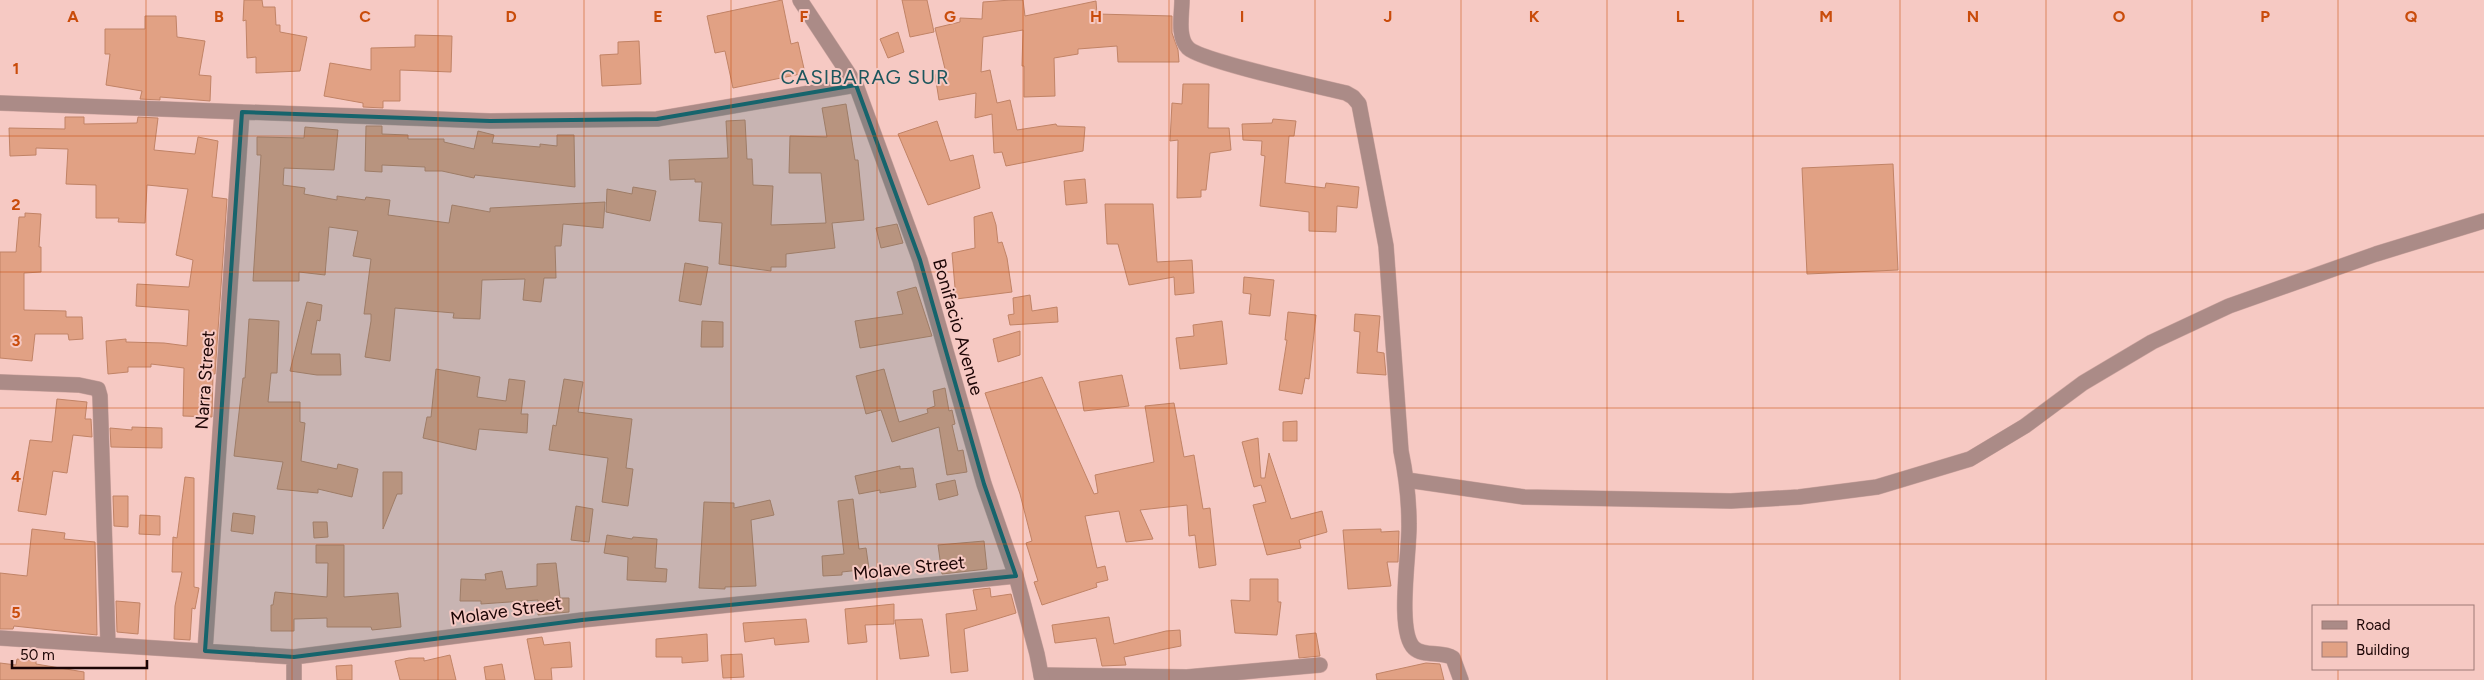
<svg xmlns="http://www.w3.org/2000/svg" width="2484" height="680" font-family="Figtree,sans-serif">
  <rect width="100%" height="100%" fill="#f6c9c3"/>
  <path fill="#e1a184" stroke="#c18366" d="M244,0H262L263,7H275L276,25H280V32L307,37L300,71L256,73V57L247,58L246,20L243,21Z
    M782,0L791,44L798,42L805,73L733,88L725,51L715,53L707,16Z
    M902,0H927L934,32L910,37Z
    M1011,0H1023L1025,16L1096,1L1097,14L1172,16V33L1178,50L1179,62H1118L1117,46L1078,49V54L1054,58L1055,96L1024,97V66H1022L1023,30L983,37L981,72L990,70L997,103L1010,100L1017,130L1056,124L1057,126L1085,127L1083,151L1006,166L1002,152L994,153L992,114L975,118L976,93L939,100L935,75L946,73L935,28L960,22V18L982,19L983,2Z
    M145,16H176L177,37L205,41L199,75L211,76L210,101L160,97V100L140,99L142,91L106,85L110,54H105V29H145Z
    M898,32L904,52L888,58L880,39Z
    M415,35L452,36L451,72L400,70V101H383V108L363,107V103L324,96L330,63L371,70V48L415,47Z
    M639,41L641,84L602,86L600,55L618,54V42Z
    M1183,84H1209L1208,128H1229L1231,150L1210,153L1206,190H1201V197L1177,198L1178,140L1170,141L1172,103L1182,104Z
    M846,104L855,160H858L864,220L832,223L835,248L786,254V267H771V271L719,264L722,223L699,221L702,182H695V179L670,180L669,160L728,158L726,121L745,120L747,159H752L753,185L773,186L771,225L826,223L821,173H789L790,136L827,137L822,108Z
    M65,117H84V124L137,123L138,117L158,118L154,150L195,154L198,137L218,141L212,197L227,199L215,374H213L212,417L183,416L184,368L151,364V367H128V372L108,374L106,341L126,339V342L164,343L187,346L189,310L136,306L137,284L189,287L193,260L176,255L188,189L147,185L145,223L118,222L119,218H96V185L66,184L68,149L36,148V155L10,156L9,128L65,129Z
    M1273,119L1296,121L1294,136H1289L1285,183L1325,188L1326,183L1359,187L1357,208L1337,206L1336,232L1309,231V212L1260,206L1265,156L1261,155L1262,141L1243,140L1242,124L1272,123Z
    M937,121L950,161L973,155L980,188L928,205L898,134Z
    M366,126H382V134L408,135V139H444V142L474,149L478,131L494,135L492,143L540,147V144L557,146V135H574L575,187L475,175L474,178L442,171H425V167L382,165V172L365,171Z
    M305,127L338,130L334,170L284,168L283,185L305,188L304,194L337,200V196L365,200L366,197L390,200L388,215L449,223L452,205L490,212V208L605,202L603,228L563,224L561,246H555L556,278H544L541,302L523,300L525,279L482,280L480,319L453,318L454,313L395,308L390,361L365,357L371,321V314H364L371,259L353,256L358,231L329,227L325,275L299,272V281H253L261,155H257V137L304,138Z
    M1893,164L1898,270L1807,274L1802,168Z
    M1085,179L1087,203L1066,205L1064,181Z
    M633,187L656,191L650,221L606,212L607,189L632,194Z
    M1105,204H1153L1157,262L1192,260L1194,293L1175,295L1174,277L1129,285L1118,244H1107Z
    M992,212L996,225L998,243L1002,242L1007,258L1012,292L956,299L952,253L975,248L974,217Z
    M25,213L41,214L39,247H41V272L24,273V310L66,311V317H82L83,339L69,340L68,334H35L32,361L0,358V252H16L19,217H25Z
    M897,224L903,243L881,248L876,228Z
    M685,263L708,267L701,305L679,301Z
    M1244,277L1274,280L1270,316L1249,314L1251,294L1243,293Z
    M916,287L932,336L860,348L855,321L903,314L897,292Z
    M1030,295L1032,311L1057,307L1058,322L1010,325L1008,315L1014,314L1013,298Z
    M307,302L322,305L320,321L317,320L311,354H340L341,375H317L290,371Z
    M1288,312L1316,315L1309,379L1305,378L1302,394L1279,390L1287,340H1285Z
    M1355,314L1380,316L1377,352L1384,353L1386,375L1357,373L1360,332L1354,331Z
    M249,319L279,321L277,373H271L268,402H300V422L305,423L301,461L337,469L338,464L358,469L352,497L318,489V493L277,489L283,462L234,456L243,378H245Z
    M702,321L723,322V347H701Z
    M1222,321L1227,364L1180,369L1176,338L1194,336L1193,325Z
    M1020,331V355L998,362L993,339Z
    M436,369L480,377L477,397L506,401L509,379L525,381L521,414H528L527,433L479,429L476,450L423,438L427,417H431Z
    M884,369L899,422L928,413L927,409L935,406L933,391L945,388L949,411L952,410L955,424L952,425L958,451L963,450L967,472L947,475L939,427L892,442L881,410L866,414L856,376Z
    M1122,375L1129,406L1084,411L1079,382Z
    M1042,377L1094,494L1098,493L1095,475L1154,462L1145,406L1174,403L1184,457L1194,455L1203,509L1210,508L1216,565L1199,568L1195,535L1189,536L1187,505L1140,510L1153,539L1126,542L1119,511L1085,516L1097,568L1105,566L1108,580L1096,583L1097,587L1042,605L1034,582L1038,581L1026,543L1032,541L1020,494L985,393Z
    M564,379L583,382L578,412L632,419L626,468L633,469L628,506L602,502L608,458L549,450L553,425L556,426Z
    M57,399L87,402L85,419H91L92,437L73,435L67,473L53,471L46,515L18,511L30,440L52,442Z
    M1297,421V441H1283V422Z
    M132,427L162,428V448L111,447L110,428L132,430Z
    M1258,438L1261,478H1265L1269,453L1291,519L1322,511L1327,532L1299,540L1301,548L1267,555L1253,505L1266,502L1261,485L1254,487L1242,442Z
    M900,466V469L913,468L916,487L880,493V490L859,494L855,476Z
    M383,472H402V494H397L383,529Z
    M185,477L194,478V587L199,588L195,609L192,608L190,640L174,639L175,606L182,572H172L173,537L177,538Z
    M955,480L958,495L939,500L936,484Z
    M113,496H128V527L114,526Z
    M853,499L859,549L866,548L869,569L842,572V575L823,576L822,556L844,554L838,501Z
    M770,500L774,515L751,520L756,586L725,587V589L699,588L704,502L734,503V508Z
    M576,506L593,509L589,542L571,540Z
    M233,513L255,516L253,534L231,531Z
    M140,515L160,516V535L139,534Z
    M313,522H327L328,537L314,538Z
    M32,529L65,533L64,539L95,542L97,635L14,626L13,629H0V573L27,576Z
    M1381,529V532L1399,531L1398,562H1387L1391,586L1348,589L1343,530Z
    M607,535L632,539L633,537L657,539L655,568L667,569L666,582L627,580L628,557L604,553Z
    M984,541L987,569L942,574L938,545Z
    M316,545H344V597L398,593L401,627L372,630L371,627H327V618L294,619V631H271V605H273L275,592L327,597L328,563H316Z
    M556,563L560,598H569V612L538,615V600L481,604V601H460L461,579L486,580L485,574L502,571L506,589L537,586V564Z
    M1250,579H1278V602H1281L1277,635L1235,633L1231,600L1250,601Z
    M990,588L991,597L1011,594L1016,613L964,629L968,671L951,673L946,614L977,610L973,590Z
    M116,601L140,603L138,634L117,632Z
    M894,604V624L865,625L867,642L848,644L845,609Z
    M1109,617L1114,644L1166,631L1180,630L1181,646L1124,657L1126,665L1102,666L1096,638L1055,643L1052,625Z
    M806,619L809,642L775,645L774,638L745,642L743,623Z
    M922,619L929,656L900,659L895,620Z
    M1316,633L1320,656L1299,658L1296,635Z
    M707,634L708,661L682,663V657H656V639Z
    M542,637L544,645L570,642L572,667L551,668L552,680H535L527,639Z
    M742,654L744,677L723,678L721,655Z
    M450,655L456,680H400L395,661L409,658H424V661Z
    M17,659L36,661V664L84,672V680H0V663L16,665Z
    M1426,663L1440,664L1444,680H1377L1376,674Z
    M502,664L505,680H486L484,667Z
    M352,665V680H337L336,666Z"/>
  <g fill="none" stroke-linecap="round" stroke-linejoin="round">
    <defs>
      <path id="minor" d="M1182,0C1182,14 1177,37 1188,48C1201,61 1321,87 1346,93L1353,97L1359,104L1386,246L1401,451C1406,475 1409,499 1409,524C1410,550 1396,631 1414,648C1423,657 1442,651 1453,658L1461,680
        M0,103L490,121L657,119L856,85
        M0,382L79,385L98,389L100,396L108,644
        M1407,480L1524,497L1731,501L1799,497L1877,487L1970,459L2025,426L2083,383L2152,342L2229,306L2376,254L2484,221
        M0,638L294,657L582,620L1016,576
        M205,651L242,112
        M1041,675L1187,677L1320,665
        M294,680V657"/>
      <path id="tertiary" d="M800,0L856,85L920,260L984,484L1016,576L1037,654L1042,680"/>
    </defs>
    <use href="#minor" stroke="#cfa6a1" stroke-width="16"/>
    <use href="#tertiary" stroke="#cfa6a1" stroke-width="16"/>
    <use href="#minor" stroke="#ab8b87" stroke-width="15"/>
    <use href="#tertiary" stroke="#ab8b87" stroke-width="15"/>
  </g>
  <path fill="#16646c" fill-opacity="0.2" stroke="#16646c" stroke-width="4" stroke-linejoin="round" d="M856,85L920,260L984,484L1016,576L582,620L294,657L205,651L242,112L490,121L657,119Z"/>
  <path fill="none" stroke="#c94c0b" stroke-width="1" stroke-opacity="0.55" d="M146,0V680M292,0V680M438,0V680M584,0V680M731,0V680M877,0V680M1023,0V680M1169,0V680M1315,0V680M1461,0V680M1607,0V680M1753,0V680M1900,0V680M2046,0V680M2192,0V680M2338,0V606M0,136H2484M0,272H2484M0,408H2484M0,544H2484M2338,669V680"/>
  <g text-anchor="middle" stroke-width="4" stroke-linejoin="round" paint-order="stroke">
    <g font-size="18" fill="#1b0404" stroke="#f6c9c3">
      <text transform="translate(958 327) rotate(74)" y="6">Bonifacio Avenue</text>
      <text transform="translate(205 380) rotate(-86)" y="6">Narra Street</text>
      <text transform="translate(909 568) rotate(-6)" y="6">Molave Street</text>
      <text transform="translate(506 611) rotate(-8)" y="6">Molave Street</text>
    </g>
    <g font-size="20" letter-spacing="1" fill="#1c565d" stroke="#f6c9c3">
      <text x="865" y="84">CASIBARAG SUR</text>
    </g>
  </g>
  <g font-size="16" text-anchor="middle" font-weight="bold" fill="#c94c0b" stroke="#f6c9c3" stroke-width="4" stroke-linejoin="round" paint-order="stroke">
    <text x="73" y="22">A</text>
    <text x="219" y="22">B</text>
    <text x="365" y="22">C</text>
    <text x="511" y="22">D</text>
    <text x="658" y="22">E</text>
    <text x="804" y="22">F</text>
    <text x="950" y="22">G</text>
    <text x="1096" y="22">H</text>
    <text x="1242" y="22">I</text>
    <text x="1388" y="22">J</text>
    <text x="1534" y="22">K</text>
    <text x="1680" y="22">L</text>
    <text x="1826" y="22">M</text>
    <text x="1973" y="22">N</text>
    <text x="2119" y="22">O</text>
    <text x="2265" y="22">P</text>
    <text x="2411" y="22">Q</text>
    <text x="16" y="74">1</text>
    <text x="16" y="210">2</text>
    <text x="16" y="346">3</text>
    <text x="16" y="482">4</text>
    <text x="16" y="618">5</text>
  </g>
  <rect x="2312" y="605" width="162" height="65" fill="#f6c9c3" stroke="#9e7a77"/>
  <rect x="2322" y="621" width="25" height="8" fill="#ab8b87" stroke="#9e7a77"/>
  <text x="2356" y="630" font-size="15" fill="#1b0404">Road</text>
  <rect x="2322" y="642" width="25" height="15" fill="#e1a184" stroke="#9e7a77"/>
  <text x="2356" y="655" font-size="15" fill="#1b0404">Building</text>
  <path d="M12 660v8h135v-8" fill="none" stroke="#1b0404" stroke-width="2.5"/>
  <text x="20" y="660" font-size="15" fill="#1b0404" stroke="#f6c9c3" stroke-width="4" paint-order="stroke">50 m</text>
</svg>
